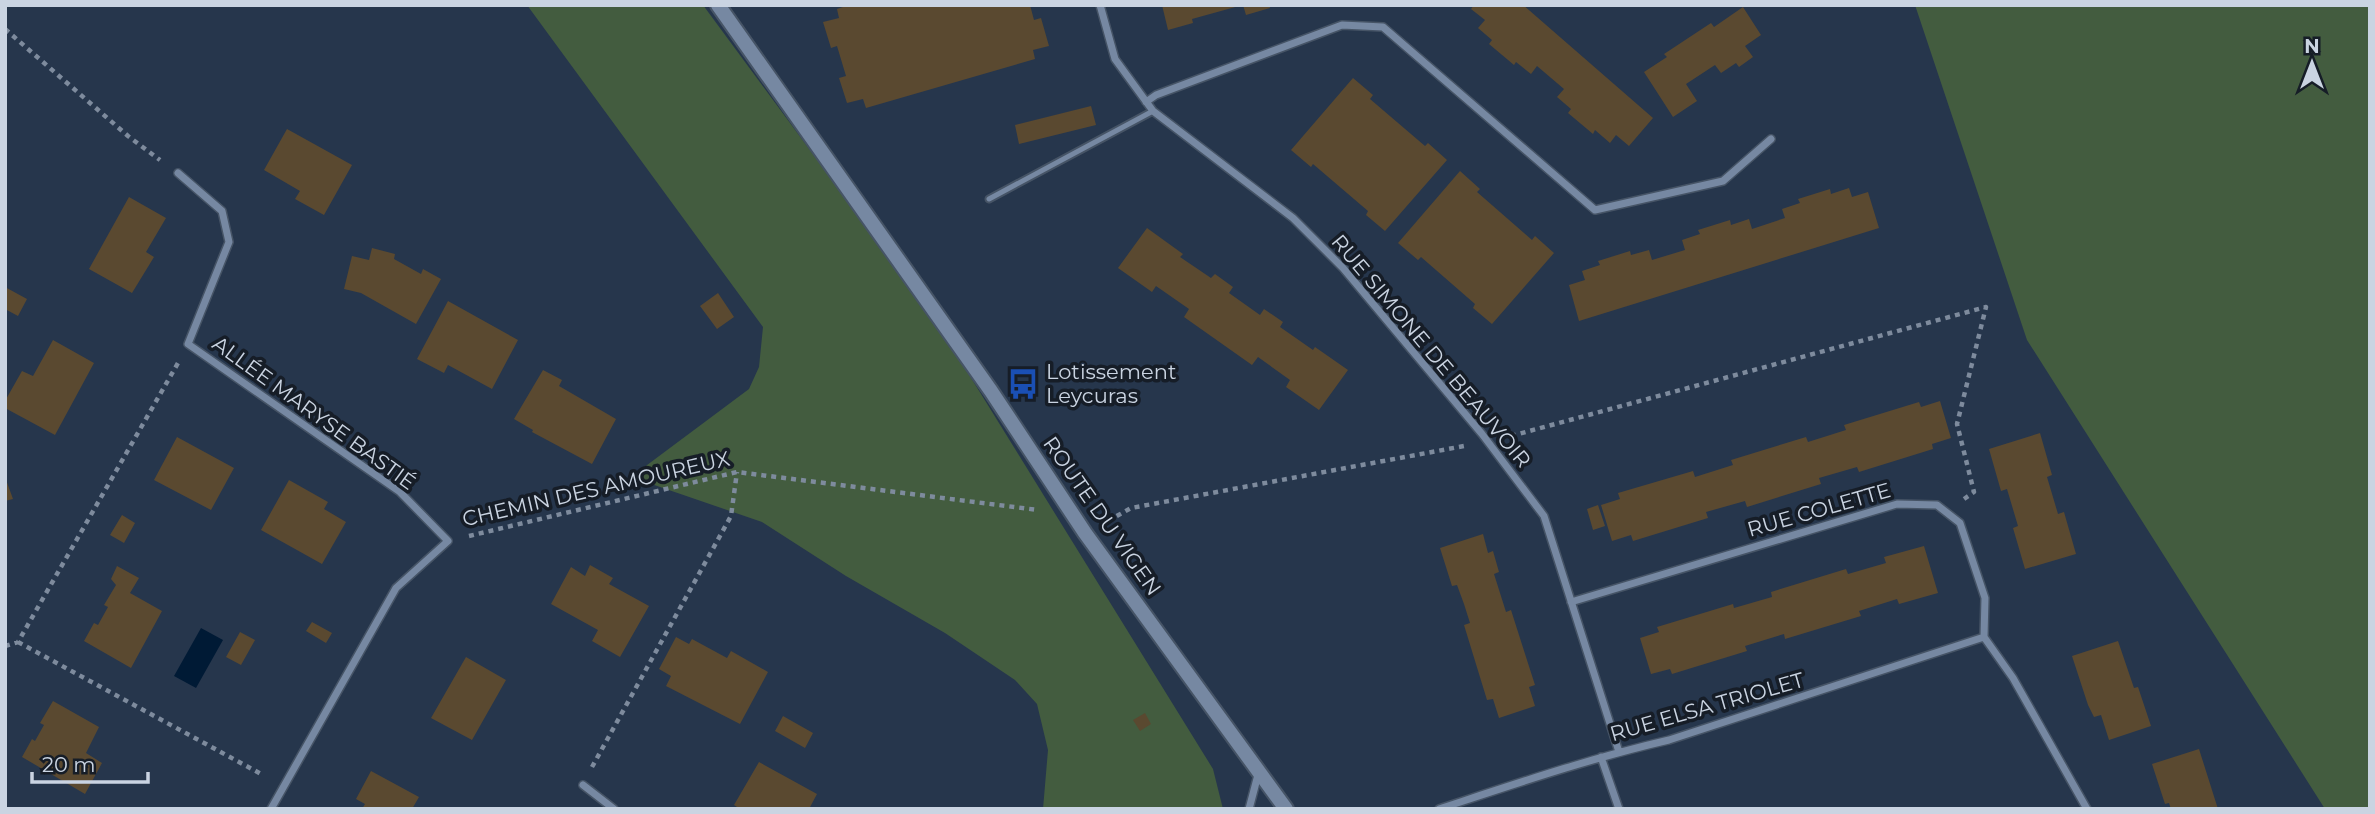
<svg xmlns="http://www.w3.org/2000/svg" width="2375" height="814" font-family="Montserrat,sans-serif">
  <rect width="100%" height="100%" fill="#26364c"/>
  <path fill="#435c3f" d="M527,5H703L934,318L1213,769L1223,809H1043L1048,750L1037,704L1015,680L945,633L846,576L762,522L631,477L749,389L759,367L763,327Z
    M1915,5H2370V809H2325L2027,340Z"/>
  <path fill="#001a35" d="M201,628L223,640L196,688L174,676Z"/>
  <path fill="#5a4930" d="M849,5H1030L1034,20L1041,18L1049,46L1033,50L1035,59L866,108L863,99L847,103L839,78L846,76L837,46L831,48L823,22L839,18L837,9Z
    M1162,5H1239V6L1192,19L1193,23L1168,30Z
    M1243,5H1269L1270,8L1246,15Z
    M1474,5H1523L1653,118L1629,146L1616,135L1610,143L1595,130L1593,134L1568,113L1571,109L1557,97L1564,89L1537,66L1531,74L1516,62L1514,65L1489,44L1492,40L1478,28L1485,20L1471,9Z
    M1743,7L1761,35L1745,46L1753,57L1739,67L1736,63L1721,73L1715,65L1686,84L1697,101L1673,117L1644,72L1667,57L1664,54L1711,23L1714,27Z
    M1353,78L1373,95L1370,99L1425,146L1428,143L1447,160L1385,231L1366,215L1368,211L1313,164L1311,167L1291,150Z
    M1091,106L1096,125L1019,144L1015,125Z
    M287,129L352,165L324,215L295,199L300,191L264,170Z
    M1460,171L1480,189L1477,192L1532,240L1535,236L1554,253L1492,324L1473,308L1475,304L1421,257L1418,260L1398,243Z
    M1849,188L1852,197L1868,192L1879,228L1579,321L1569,285L1585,280L1582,271L1600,265L1598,261L1630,251L1631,255L1649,250L1652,260L1685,250L1682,240L1700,234L1698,230L1730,220L1731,225L1749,219L1752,229L1785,218L1782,209L1800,203L1798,199L1830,189L1831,194Z
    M129,197L166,218L146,252L154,257L132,293L89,269Z
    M1147,228L1183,254L1180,257L1211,278L1215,274L1233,287L1229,293L1260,315L1264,309L1283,322L1280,327L1313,350L1315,347L1348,370L1319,410L1286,387L1290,380L1258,357L1252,365L1184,317L1189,309L1156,286L1152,292L1118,268Z
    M372,248L395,254L394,259L421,274L423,269L441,279L416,324L361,293L344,289L352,256L369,260Z
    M5,287L27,299L18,316L5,309Z
    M718,293L734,317L717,329L700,306Z
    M448,301L518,340L492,389L448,365L444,373L417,359Z
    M53,340L94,363L55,435L5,408V401L22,371L33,376Z
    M543,370L562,380L559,386L616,419L592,464L532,432L533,430L514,419Z
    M1940,401L1951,438L1932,444L1933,449L1859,472L1857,467L1819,478L1821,484L1747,507L1745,501L1706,512L1708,518L1633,541L1631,535L1612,541L1601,505L1620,499L1618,493L1693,471L1695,477L1733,465L1731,460L1806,437L1808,442L1846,430L1844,425L1919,402L1921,407Z
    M2040,433L2052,475L2047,477L2058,514L2064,512L2076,554L2025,569L2013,528L2018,526L2007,489L2001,491L1989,449Z
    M177,437L234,468L211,510L154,480Z
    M5,477L13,499L5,501Z
    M289,480L328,502L324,509L346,522L322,564L261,530Z
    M1598,505L1605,526L1593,530L1587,509Z
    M122,515L135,523L124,543L110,535Z
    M1483,534L1488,553L1493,551L1499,572L1494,574L1506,612L1511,610L1535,685L1529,687L1535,706L1499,718L1493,699L1487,700L1464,625L1470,623L1464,604L1457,585L1452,586L1440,548Z
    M1924,546L1938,593L1899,604L1897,599L1859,611L1861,616L1785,639L1784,634L1745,646L1747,651L1672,674L1670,669L1651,674L1640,638L1659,632L1657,627L1733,604L1734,608L1772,597L1771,592L1846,569L1848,574L1886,563L1884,557Z
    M590,565L613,578L609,584L649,606L620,657L592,641L598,630L551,604L571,567L585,576Z
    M117,566L139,578L130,593L162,611L131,668L84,641L94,623L98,625L108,607L104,605L116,585L111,579Z
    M312,622L332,633L326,643L306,631Z
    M240,632L255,640L241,665L226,657Z
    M676,637L689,644L692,639L727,658L731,651L768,672L740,724L666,686L671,676L659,669Z
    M2118,641L2134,688L2138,687L2151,726L2109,740L2101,715L2094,717L2088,705L2072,656Z
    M466,657L506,680L472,740L431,718Z
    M53,701L99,727L86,753L102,763L85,794L22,757L32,739L35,741L44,725L40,723Z
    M1145,713L1151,724L1140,731L1133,720Z
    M783,716L813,733L805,748L775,731Z
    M2199,749L2218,809H2171L2169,803L2165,804L2152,764Z
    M759,762L817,794L809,809H740L734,805Z
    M371,771L419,797L412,809H362L365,804L356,799Z"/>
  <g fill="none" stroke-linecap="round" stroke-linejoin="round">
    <defs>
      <path id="lane" d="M989,199L1153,111"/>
      <path id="street" d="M1100,5L1115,59L1153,111L1293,218L1343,268L1482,434L1544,516L1619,752
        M1146,102L1156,95L1342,25L1383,27L1595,210L1723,181L1771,139
        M178,173L222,211L229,242L188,344L400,492L448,541L396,588L271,809
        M1571,602L1897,504L1937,505L1960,523L1985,598L1984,637
        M1984,637L2013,678L2087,809
        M1601,757L1619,809
        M583,785L614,809
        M1249,809L1259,771
        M1439,809C1515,784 1591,758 1669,740L1984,637"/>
      <path id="secondary" d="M718,5L991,391L1085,533L1286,809"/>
    </defs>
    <use href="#lane" stroke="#465466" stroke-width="9"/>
    <use href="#street" stroke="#465466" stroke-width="10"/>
    <use href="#secondary" stroke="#465466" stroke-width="18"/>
    <path stroke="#7e8b9d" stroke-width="4.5" stroke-dasharray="5 5" stroke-linecap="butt" d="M5,29L128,136L160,160
      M1511,436L1986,307L1957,424L1974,492L1964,499
      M1108,521L1131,508L1464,446
      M469,536L737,472L1038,510
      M18,642L263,775
      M5,646L18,642L178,363
      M592,767L731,516L737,472"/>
    <use href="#lane" stroke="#7688a2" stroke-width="5"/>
    <use href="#street" stroke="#7688a2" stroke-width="7"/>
    <use href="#secondary" stroke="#7688a2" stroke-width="14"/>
  </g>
  <defs>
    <symbol id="bus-bare" viewBox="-9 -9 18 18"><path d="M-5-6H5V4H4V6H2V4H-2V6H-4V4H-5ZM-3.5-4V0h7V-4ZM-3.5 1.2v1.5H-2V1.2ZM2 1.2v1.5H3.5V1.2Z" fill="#1a4fb4" stroke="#161d27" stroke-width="2.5" paint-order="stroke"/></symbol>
  </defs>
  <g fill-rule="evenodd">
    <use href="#bus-bare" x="1001" y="362" width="44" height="44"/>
  </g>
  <g text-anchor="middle" stroke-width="7" stroke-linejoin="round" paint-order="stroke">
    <g font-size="21" fill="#cad4e2" stroke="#161d27">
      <text transform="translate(1431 351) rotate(50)" y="7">RUE SIMONE DE BEAUVOIR</text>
      <text transform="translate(314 413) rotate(36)" y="7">ALLÉE MARYSE BASTIÉ</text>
      <text transform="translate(596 489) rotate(-13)" y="7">CHEMIN DES AMOUREUX</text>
      <text transform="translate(1819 510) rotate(-16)" y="7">RUE COLETTE</text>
      <text transform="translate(1102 516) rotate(55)" y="7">ROUTE DU VIGEN</text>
      <text transform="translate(1707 707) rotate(-16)" y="7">RUE ELSA TRIOLET</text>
    </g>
    <g font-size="21" fill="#cad4e2" stroke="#161d27" text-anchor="start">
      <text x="1046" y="379">Lotissement<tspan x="1046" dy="24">Leycuras</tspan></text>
    </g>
  </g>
  <rect width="2375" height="814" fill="none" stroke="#cad4e2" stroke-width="14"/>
  <g transform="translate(2312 63)" stroke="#161d27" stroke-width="5" paint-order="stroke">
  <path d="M0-5L12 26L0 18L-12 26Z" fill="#cad4e2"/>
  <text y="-10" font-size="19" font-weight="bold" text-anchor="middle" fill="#cad4e2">N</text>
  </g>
  <path d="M32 772v10h116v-10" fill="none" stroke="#cad4e2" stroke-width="3.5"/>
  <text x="42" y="772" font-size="21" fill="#cad4e2" stroke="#161d27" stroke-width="5" paint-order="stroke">20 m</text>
</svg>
